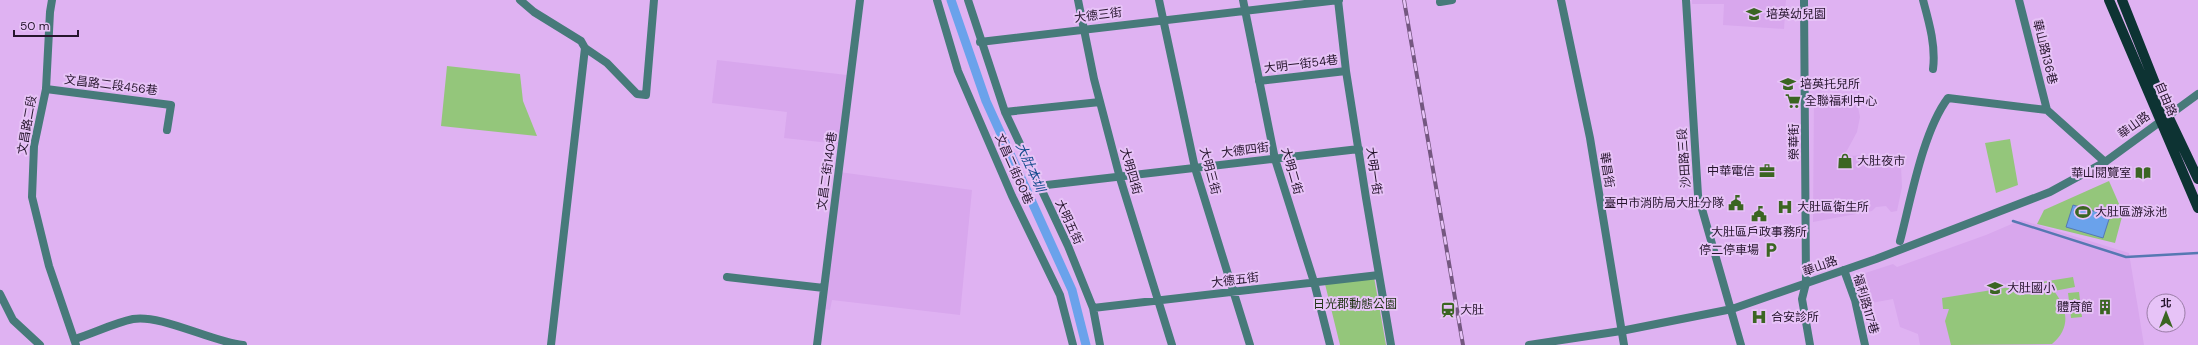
<svg xmlns="http://www.w3.org/2000/svg" width="2198" height="345" font-family="'DM Sans','Noto Sans TC',sans-serif">
  <rect width="100%" height="100%" fill="#dfb2f2"/>
  <path fill="#d8a7ed" d="M1692,0H1786L1784,29L1723,25L1724,4H1692Z
    M717,60L847,75L839,144L784,138L787,112L712,103Z
    M1818,96H1847L1856,98L1860,117L1857,132L1844,156L1873,155L1881,166H1901L1902,187L1897,211L1891,212L1886,206L1876,207L1872,211L1813,222L1814,98Z
    M839,172L972,190L960,315L832,300L830,310L822,309Z
    M2021,220L2129,253L2144,345H1920L1918,334L1900,327L1893,299L1860,305L1853,277L1893,264L1897,267L1986,235Z"/>
  <path fill="#94c67b" d="M447,66L520,74L523,101L537,136L441,126Z
    M2010,139L2018,185L1996,193L1985,143Z
    M2109,181L2123,213L2115,243L2037,224L2044,210Z
    M1374,277L1386,345H1340L1325,284Z
    M2073,277L2075,287L2054,291C2068,309 2071,328 2052,344L1951,345L1945,321L1949,309H1943L1942,298Z
    M2079,292L2082,317L2071,318L2068,293Z"/>
  <path fill="#6aa2eb" stroke="#5678b2" d="M2073,205L2110,216L2103,238L2066,227Z"/>
  <g fill="none" stroke-linecap="round" stroke-linejoin="round">
    <path stroke="#5678b2" stroke-width="2.5" d="M2013,221L2126,257L2198,253"/>
    <path stroke="#6aa2eb" stroke-width="9" d="M951,0L986,101L1072,290L1086,345"/>
    <path stroke="#477a7a" stroke-width="8" d="M520,0L534,12L581,41L585,48L607,63L637,94L646,95L654,0
      M937,0L958,71L1012,196L1060,295L1073,345
      M968,0L1005,112L1068,246L1093,308L1100,345
      M1078,0L1094,79L1120,178L1172,345
      M1159,0L1195,168L1250,345
      M1243,0L1275,159L1314,282L1330,345
      M1338,0L1346,71L1366,198L1391,345
      M1561,0L1590,138L1624,345
      M1804,0L1806,283L1802,299L1810,345
      M1923,0C1929,22 1936,46 1933,69
      M2019,0L2047,110
      M1440,2L1452,0
      M980,42L1339,0
      M1259,81L1346,71
      M46,89L171,105L167,130
      M1005,112L1100,102
      M1038,186L1359,149
      M1900,241C1911,199 1923,131 1948,98L2047,110L2105,162
      M1844,270L1855,300L1865,345
      M727,277L824,288
      M0,294L13,320L40,345
      M1093,308L1379,275
      M75,339C94,333 114,323 133,319C161,314 212,342 243,345
      M551,345L585,48
      M817,345L860,0"/>
    <path stroke="#477a7a" stroke-width="8" d="M52,0L50,12L46,89L34,146L32,197L49,266L76,345
      M1686,0L1698,195L1741,345
      M1529,345L1621,331L1732,309L1876,259L2050,192L2105,162L2198,94"/>
    <path stroke="#0d3333" stroke-width="10" d="M2109,0L2198,208
      M2122,0L2168,116L2198,179"/>
    <defs>
      <path id="rail" d="M1404,0L1463,345"/>
    </defs>
    <use href="#rail" stroke="#745780" stroke-width="4"/>
    <use href="#rail" stroke="#e7c3f7" stroke-width="2.5" stroke-dasharray="8" stroke-linecap="butt"/>
  </g>
  <defs>
    <symbol id="school-bare" viewBox="-9 -9 18 18"><path d="M0-5L7-2L0 1L-7-2ZM-4 1L0 2.5L4 1V4Q0 6-4 4Z" fill="#3b6522" stroke="#e7c3f7" stroke-width="2.5" paint-order="stroke"/></symbol>
    <symbol id="supermarket-bare" viewBox="-9 -9 18 18"><path d="M-6-5.5h2.5l.6 2H6L4.5 2H-2.5L-4.4-4H-6ZM-1.5 3.2a1.3 1.3 0 1 0 .1 0ZM3 3.2a1.3 1.3 0 1 0 .1 0Z" fill="#3b6522" stroke="#e7c3f7" stroke-width="2.5" paint-order="stroke"/></symbol>
    <symbol id="shop-bare" viewBox="-9 -9 18 18"><path d="M-5-2.5h2.3a2.7 3.5 0 0 1 5.4 0H5L5.5 6h-11ZM-1.5-2.5h3a1.5 2.3 0 0 0-3 0Z" fill="#3b6522" stroke="#e7c3f7" stroke-width="2.5" paint-order="stroke"/></symbol>
    <symbol id="office-bare" viewBox="-9 -9 18 18"><path d="M-6-3h4V-5.5h4V-3h4V5H-6ZM-1-4.5V-3h2v-1.5ZM-6 0V1H6V0Z" fill="#3b6522" stroke="#e7c3f7" stroke-width="2.5" paint-order="stroke"/></symbol>
    <symbol id="library-bare" viewBox="-9 -9 18 18"><path d="M-6-4Q-3-5.5-.7-3.5V5Q-3 3-6 4ZM6-4Q3-5.5 .7-3.5V5Q3 3 6 4Z" fill="#3b6522" stroke="#e7c3f7" stroke-width="2.5" paint-order="stroke"/></symbol>
    <symbol id="civic-bare" viewBox="-9 -9 18 18"><path d="M-.6-6.5H3V-4.5H.6V-3L4-1V1h2V6H-6V1h2V-1L-.6-3ZM-1.2 2.5V6h2.4V2.5Z" fill="#3b6522" stroke="#e7c3f7" stroke-width="2.5" paint-order="stroke"/></symbol>
    <symbol id="hospital-bare" viewBox="-9 -9 18 18"><path d="M-5-5h3v3.5h4V-5h3V5h-3V1.5h-4V5h-3Z" fill="#3b6522" stroke="#e7c3f7" stroke-width="2.5" paint-order="stroke"/></symbol>
    <symbol id="stadium-bare" viewBox="-9 -9 18 18"><path d="M0-5a6.5 5 0 1 0 0 10a6.5 5 0 1 0 0-10ZM-3.5-1.8h7v3.6h-7Z" fill="#3b6522" stroke="#e7c3f7" stroke-width="2.5" paint-order="stroke"/></symbol>
    <symbol id="parking-bare" viewBox="-9 -9 18 18"><path d="M-3.5-5.5H1a3.5 3.5 0 0 1 0 7H-1V5.5H-3.5ZM-1-3.4V-.6H.8a1.4 1.4 0 0 0 0-2.8Z" fill="#3b6522" stroke="#e7c3f7" stroke-width="2.5" paint-order="stroke"/></symbol>
    <symbol id="building-bare" viewBox="-9 -9 18 18"><path d="M-4-6H4V6H1V3H-1V6H-4ZM-2.5-4.3h1.7v1.8h-1.7ZM.8-4.3h1.7v1.8H.8ZM-2.5-1h1.7V.8h-1.7ZM.8-1h1.7V.8H.8Z" fill="#3b6522" stroke="#e7c3f7" stroke-width="2.5" paint-order="stroke"/></symbol>
    <symbol id="station-bare" viewBox="-9 -9 18 18"><path d="M-3-6H3Q5-6 5-4V2Q5 4 3 4L4.5 6H3L1.5 4h-3L-3 6H-4.5L-3 4Q-5 4-5 2V-4Q-5-6-3-6ZM-3.5-4v3h7v-3ZM-3.5 1v1.5H-2V1ZM2 1v1.5H3.5V1Z" fill="#3b6522" stroke="#e7c3f7" stroke-width="2.5" paint-order="stroke"/></symbol>
  </defs>
  <g fill-rule="evenodd">
    <use href="#school-bare" x="1743" y="3" width="22" height="22"/>
    <use href="#school-bare" x="1777" y="73" width="22" height="22"/>
    <use href="#supermarket-bare" x="1782" y="90" width="22" height="22"/>
    <use href="#shop-bare" x="1834" y="150" width="22" height="22"/>
    <use href="#office-bare" x="1756" y="160" width="22" height="22"/>
    <use href="#library-bare" x="2132" y="162" width="22" height="22"/>
    <use href="#civic-bare" x="1725" y="192" width="22" height="22"/>
    <use href="#hospital-bare" x="1774" y="196" width="22" height="22"/>
    <use href="#stadium-bare" x="2072" y="201" width="22" height="22"/>
    <use href="#civic-bare" x="1748" y="203" width="22" height="22"/>
    <use href="#parking-bare" x="1760" y="239" width="22" height="22"/>
    <use href="#school-bare" x="1984" y="277" width="22" height="22"/>
    <use href="#building-bare" x="2094" y="296" width="22" height="22"/>
    <use href="#station-bare" x="1437" y="299" width="22" height="22"/>
    <use href="#hospital-bare" x="1748" y="306" width="22" height="22"/>
  </g>
  <g text-anchor="middle" stroke-width="4" stroke-linejoin="round" paint-order="stroke">
    <g font-size="12" fill="#26152d" stroke="#e7c3f7" text-anchor="start">
      <text x="1766" y="18">培英幼兒園</text>
      <text x="1800" y="88">培英托兒所</text>
      <text x="1805" y="105">全聯福利中心</text>
      <text x="1857" y="165">大肚夜市</text>
      <text x="1755" y="175" text-anchor="end">中華電信</text>
      <text x="2131" y="177" text-anchor="end">華山閱覽室</text>
      <text x="1724" y="207" text-anchor="end">臺中市消防局大肚分隊</text>
      <text x="1797" y="211">大肚區衛生所</text>
      <text x="2095" y="216">大肚區游泳池</text>
      <text x="1759" y="236" text-anchor="middle">大肚區戶政事務所</text>
      <text x="1759" y="254" text-anchor="end">停二停車場</text>
      <text x="2007" y="292">大肚國小</text>
      <text x="2093" y="311" text-anchor="end">體育館</text>
      <text x="1460" y="314">大肚</text>
      <text x="1771" y="321">合安診所</text>
    </g>
    <g font-size="12" fill="#26152d" stroke="#e7c3f7">
      <text transform="translate(1098 15) rotate(-7)" y="4">大德三街</text>
      <text transform="translate(2045 52) rotate(76)" y="4">華山路136巷</text>
      <text transform="translate(1301 64) rotate(-7)" y="4">大明一街54巷</text>
      <text transform="translate(111 85) rotate(7)" y="4">文昌路二段456巷</text>
      <text transform="translate(2166 99) rotate(67)" y="4">自由路</text>
      <text transform="translate(27 125) rotate(-80)" y="4">文昌路二段</text>
      <text transform="translate(2134 125) rotate(-36)" y="4">華山路</text>
      <text transform="translate(1794 142) rotate(-90)" y="4">榮華街</text>
      <text transform="translate(1245 150) rotate(-7)" y="4">大德四街</text>
      <text transform="translate(1684 158) rotate(-94)" y="4">沙田路三段</text>
      <text transform="translate(1014 169) rotate(66)" y="4">文昌二街60巷</text>
      <text transform="translate(1607 170) rotate(81)" y="4">華昌街</text>
      <text transform="translate(827 171) rotate(-82)" y="4">文昌二街140巷</text>
      <text transform="translate(1131 171) rotate(74)" y="4">大明四街</text>
      <text transform="translate(1210 171) rotate(75)" y="4">大明三街</text>
      <text transform="translate(1292 171) rotate(74)" y="4">大明二街</text>
      <text transform="translate(1374 171) rotate(82)" y="4">大明一街</text>
      <text transform="translate(1069 222) rotate(65)" y="4">大明五街</text>
      <text transform="translate(1820 266) rotate(-20)" y="4">華山路</text>
      <text transform="translate(1235 280) rotate(-7)" y="4">大德五街</text>
      <text transform="translate(1866 304) rotate(74)" y="4">福利路117巷</text>
    </g>
    <g font-size="12" fill="#1c3110" stroke="#e7c3f7">
      <text x="1355" y="308">日光郡動態公園</text>
    </g>
    <g font-size="13" font-style="italic" fill="#134a8c" stroke="#e7c3f7">
      <text transform="translate(1031 167) rotate(66)" y="5">大肚本圳</text>
    </g>
  </g>
  <g transform="translate(2166 313)"><circle r="19" fill="#e7c3f7" stroke="#9a7da6"/>
  <path d="M0-3L7 15L0 10L-7 15Z" fill="#3b6522"/>
  <text y="-6" font-size="11" font-weight="bold" text-anchor="middle" fill="#26152d">北</text>
  </g>
  <path d="M14 30v6h64v-6" fill="none" stroke="#26152d" stroke-width="2"/>
  <text x="20" y="30" font-size="12" fill="#26152d" stroke="#e7c3f7" stroke-width="3" paint-order="stroke">50 m</text>
</svg>
